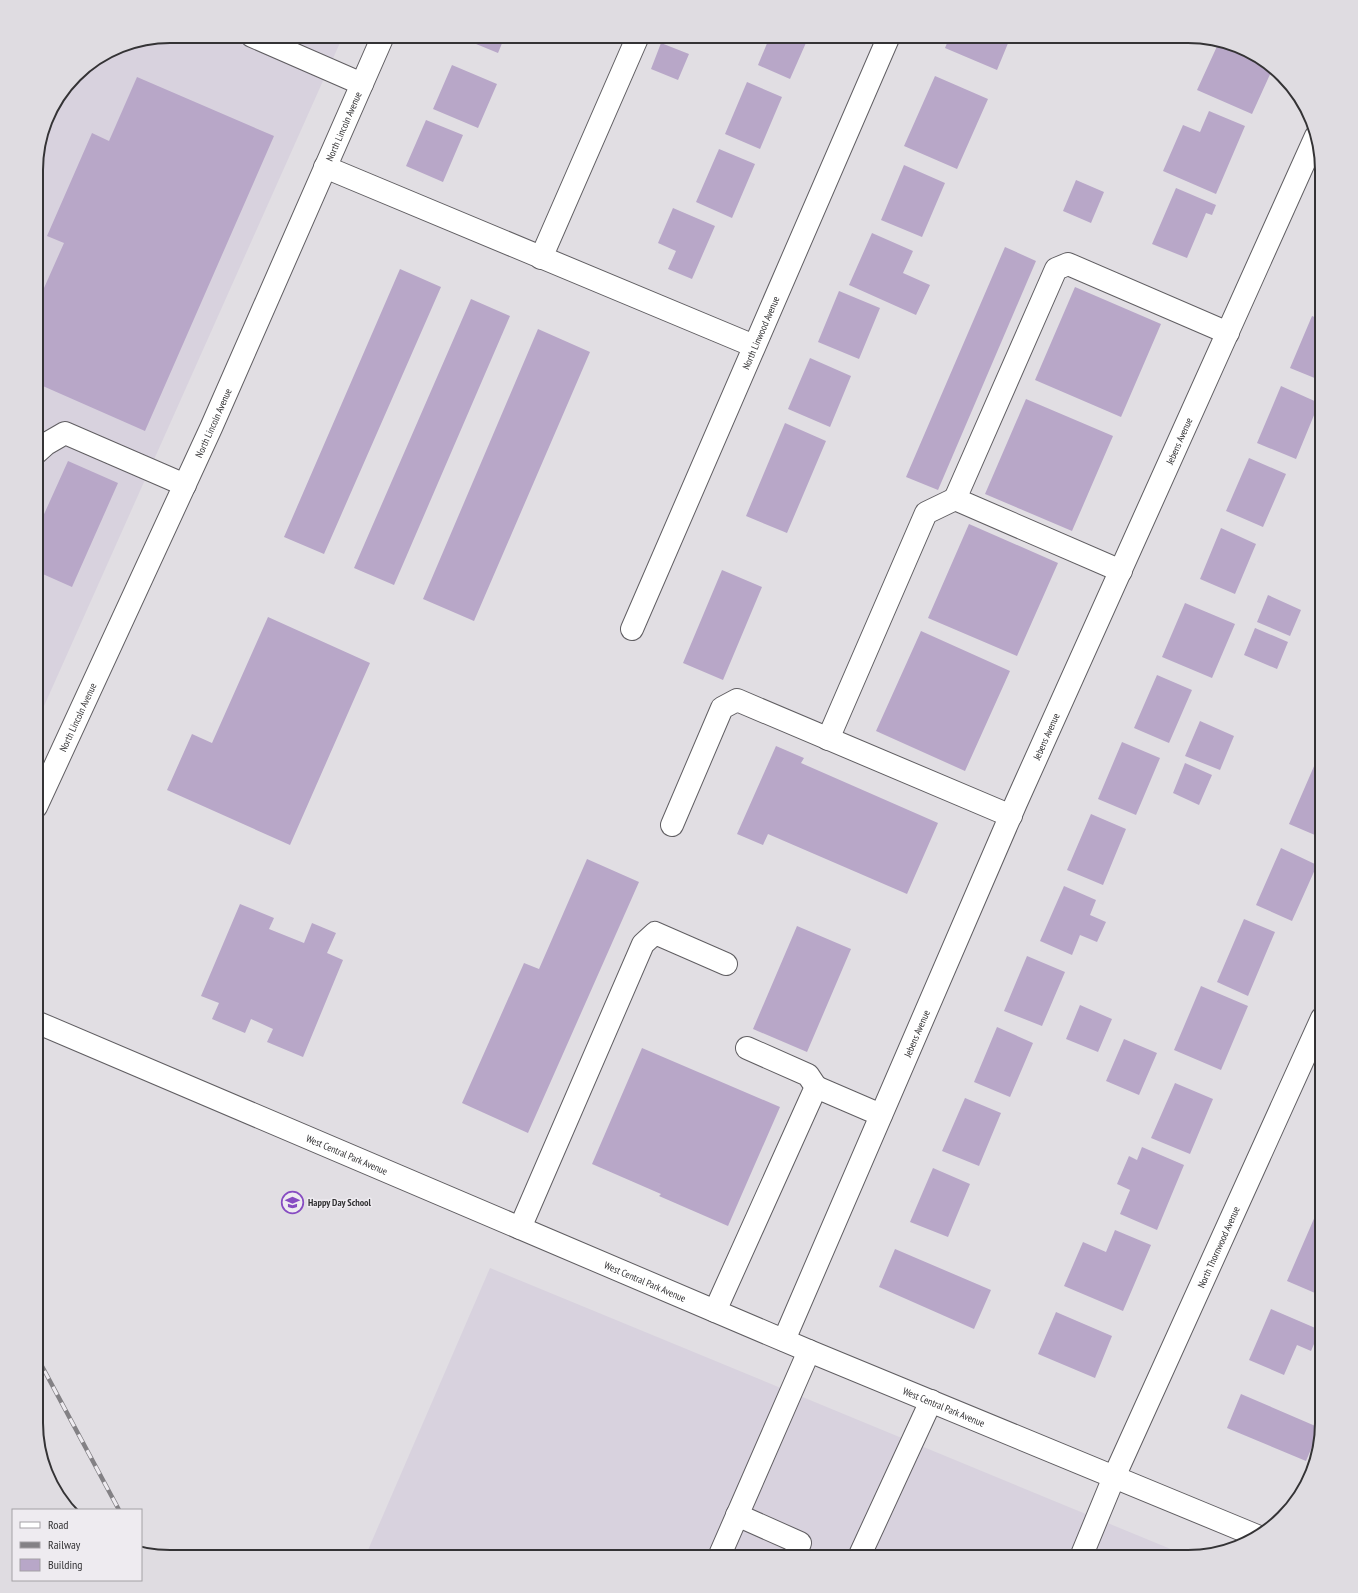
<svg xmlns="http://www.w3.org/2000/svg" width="1358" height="1593" font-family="'PT Sans Narrow',sans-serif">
  <rect width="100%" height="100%" fill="#e1dee3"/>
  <path fill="#d8d2de" d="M170,36H343L36,724V161L50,111L82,69L119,46Z
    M490,1268L1190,1557H365Z"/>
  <path fill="#b8a7c8" d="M465,36H505L498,53L464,39Z
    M756,36H809L790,79L758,65L768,41Z
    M950,36H1011L997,70L945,48Z
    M1219,42L1247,50L1272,70L1252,114L1197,90Z
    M661,43L689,54L678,80L651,69Z
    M452,65L497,84L478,128L433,109Z
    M935,76L988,99L957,169L904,146Z
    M137,77L274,136L145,431L36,383V306L64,243L47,236L92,133L109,141Z
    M747,82L782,97L760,149L725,134Z
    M1209,111L1245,126L1216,194L1163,171L1183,125L1200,132Z
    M426,120L463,135L443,182L406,166Z
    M719,149L755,164L732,218L696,202Z
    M904,165L945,183L922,237L881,220Z
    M1076,180L1104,192L1091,223L1063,211Z
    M1176,188L1216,205L1212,215L1206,213L1187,258L1152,244Z
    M673,208L715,226L692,279L668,269L676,251L658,243Z
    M872,233L913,251L903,273L930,285L916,315L849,285Z
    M1005,247L1036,261L938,490L906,477Z
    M400,269L441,287L324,554L284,537Z
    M1075,287L1161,324L1121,417L1035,380Z
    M839,291L880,308L859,359L818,342Z
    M471,299L510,316L394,585L354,568Z
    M1312,316L1322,320V381L1290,368Z
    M538,329L590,352L474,621L423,599Z
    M810,358L851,376L830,427L788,409Z
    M1281,386L1319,403L1296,459L1257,443Z
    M1026,399L1113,436L1072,531L985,494Z
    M785,423L826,441L787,533L746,516Z
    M1249,458L1286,474L1263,527L1226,511Z
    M68,461L118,483L72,587L36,571V532Z
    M969,524L1058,563L1017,656L928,618Z
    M1221,528L1256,544L1235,594L1200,579Z
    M722,570L762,587L723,680L683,663Z
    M1268,595L1301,610L1290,636L1257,622Z
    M1185,603L1235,624L1212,678L1162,657Z
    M268,617L370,663L290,845L167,790L192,734L212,743Z
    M1255,628L1288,642L1277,669L1244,655Z
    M921,631L1010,671L965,771L876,731Z
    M1157,675L1192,690L1169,743L1134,728Z
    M1200,721L1234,736L1220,770L1185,756Z
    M1122,742L1160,758L1136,815L1098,799Z
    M776,746L804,758L801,763L938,823L907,894L768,834L763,845L737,834Z
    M1318,757L1322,759V838L1289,824Z
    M1185,763L1212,775L1199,805L1173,793Z
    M1091,814L1126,829L1103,885L1067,870Z
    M1281,848L1317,865L1292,921L1256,905Z
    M587,859L639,882L528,1133L462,1103L524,963L539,969Z
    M1064,886L1096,900L1090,915L1106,922L1097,942L1080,935L1072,955L1040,941Z
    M240,904L274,918L269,929L304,943L312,923L336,933L327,953L343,960L303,1057L267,1042L273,1029L251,1019L245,1033L212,1019L219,1003L201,996Z
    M1244,919L1275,932L1248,996L1217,982Z
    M797,926L851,949L807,1052L753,1029Z
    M1027,956L1065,972L1042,1026L1004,1011Z
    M1201,986L1248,1006L1221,1070L1174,1050Z
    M1080,1005L1112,1019L1098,1052L1066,1039Z
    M997,1027L1033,1043L1010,1097L974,1082Z
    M1124,1039L1157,1053L1139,1095L1106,1081Z
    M642,1048L780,1107L728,1226L659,1196L661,1194L592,1164Z
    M1175,1083L1213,1099L1190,1154L1151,1138Z
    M965,1098L1001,1113L979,1166L942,1151Z
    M1142,1147L1184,1165L1157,1230L1120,1214L1130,1190L1117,1184L1129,1156L1137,1160Z
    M933,1168L970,1184L948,1237L910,1222Z
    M1316,1214L1322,1216V1296L1287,1281Z
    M1115,1230L1151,1245L1123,1311L1064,1286L1083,1242L1106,1252Z
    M895,1249L991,1290L974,1329L879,1287Z
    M1271,1309L1320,1330L1311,1351L1297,1345L1284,1375L1249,1360Z
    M1056,1312L1112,1336L1095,1378L1038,1354Z
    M1241,1394L1320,1428L1306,1461L1227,1428Z"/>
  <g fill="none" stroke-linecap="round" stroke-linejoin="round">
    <defs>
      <g id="minor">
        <path d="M252,36L362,84"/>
        <path d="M325,167L754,346"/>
        <path d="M541,258L638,36"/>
        <path d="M36,453L46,444L65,433L185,485"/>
        <path d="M1121,571L955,499L1056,269L1068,264L1228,333"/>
        <path id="s1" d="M632,629L889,36"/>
        <path d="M828,739L926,513L955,499"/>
        <path id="s2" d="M36,807L211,428L383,36"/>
        <path d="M672,825L722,708L737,700L1011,816"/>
        <path id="s3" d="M36,1022L809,1351L1257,1536"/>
        <path d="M816,1087L881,1115"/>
        <path d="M520,1228L643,944L655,933L726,964"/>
        <path d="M715,1311L816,1087L808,1075L747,1048"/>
        <path id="s4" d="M784,1340L1016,803L1316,136"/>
        <path d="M737,1515L800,1543L794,1557"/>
        <path d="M719,1557L809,1351"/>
        <path d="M859,1557L931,1401"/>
        <path id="s5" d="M1081,1557L1114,1477L1322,1018"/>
      </g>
    </defs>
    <use href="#minor" stroke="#605e62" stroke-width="24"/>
    <use href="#minor" stroke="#fff" stroke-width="22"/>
    <defs>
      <path id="rail" d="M36,1355L119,1510"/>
    </defs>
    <use href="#rail" stroke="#838185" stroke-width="4.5"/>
    <use href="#rail" stroke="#eeebf0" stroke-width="3" stroke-dasharray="9" stroke-linecap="butt"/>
  </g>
  <defs>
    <symbol id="school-ring" viewBox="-11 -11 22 22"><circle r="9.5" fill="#eeebf0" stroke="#874cc2" stroke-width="1.5"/><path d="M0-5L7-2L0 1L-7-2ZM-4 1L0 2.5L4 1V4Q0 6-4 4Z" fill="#874cc2"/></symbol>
  </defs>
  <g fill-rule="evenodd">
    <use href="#school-ring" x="280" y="1190" width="25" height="25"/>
  </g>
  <g text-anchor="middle" stroke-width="3" stroke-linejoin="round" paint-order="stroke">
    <g font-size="10" fill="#343335" stroke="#eeebf0">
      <text dy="4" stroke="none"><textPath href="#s2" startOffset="747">North Lincoln Avenue</textPath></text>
      <text dy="4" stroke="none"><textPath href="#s1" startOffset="323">North Linwood Avenue</textPath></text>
      <text dy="4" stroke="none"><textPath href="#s2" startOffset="423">North Lincoln Avenue</textPath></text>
      <text dy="4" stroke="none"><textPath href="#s4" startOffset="982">Jebens Avenue</textPath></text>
      <text dy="4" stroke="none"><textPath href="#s2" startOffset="99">North Lincoln Avenue</textPath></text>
      <text dy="4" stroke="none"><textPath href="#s4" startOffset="658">Jebens Avenue</textPath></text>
      <text dy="4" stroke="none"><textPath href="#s4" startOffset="334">Jebens Avenue</textPath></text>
      <text dy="4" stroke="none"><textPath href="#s3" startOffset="338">West Central Park Avenue</textPath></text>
      <text dy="4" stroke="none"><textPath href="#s5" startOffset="339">North Thornwood Avenue</textPath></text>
      <text dy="4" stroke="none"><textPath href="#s3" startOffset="662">West Central Park Avenue</textPath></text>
      <text dy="4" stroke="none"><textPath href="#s3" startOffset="986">West Central Park Avenue</textPath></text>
    </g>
    <g font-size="10" font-weight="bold" fill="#343335" stroke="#eeebf0" text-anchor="start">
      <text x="308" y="1206">Happy Day School</text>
    </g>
  </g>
  <path d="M0 0H1358V1593H0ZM170 43H1188A127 127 0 0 1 1315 170V1423A127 127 0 0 1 1188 1550H170A127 127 0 0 1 43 1423V170A127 127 0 0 1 170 43Z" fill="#dfdce1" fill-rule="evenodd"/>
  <path fill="none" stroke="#343335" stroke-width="2" d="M170 43H1188A127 127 0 0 1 1315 170V1423A127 127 0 0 1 1188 1550H170A127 127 0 0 1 43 1423V170A127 127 0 0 1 170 43Z"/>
  <rect x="12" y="1509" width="130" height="72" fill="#eeebf0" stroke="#a4a1a5"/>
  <rect x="20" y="1522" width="20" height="6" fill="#ffffff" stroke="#a4a1a5"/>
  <text x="48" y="1529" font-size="12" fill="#343335">Road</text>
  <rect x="20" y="1542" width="20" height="6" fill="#838185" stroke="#a4a1a5"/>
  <text x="48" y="1549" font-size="12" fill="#343335">Railway</text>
  <rect x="20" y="1559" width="20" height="12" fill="#b8a7c8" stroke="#a4a1a5"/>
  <text x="48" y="1569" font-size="12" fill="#343335">Building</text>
</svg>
